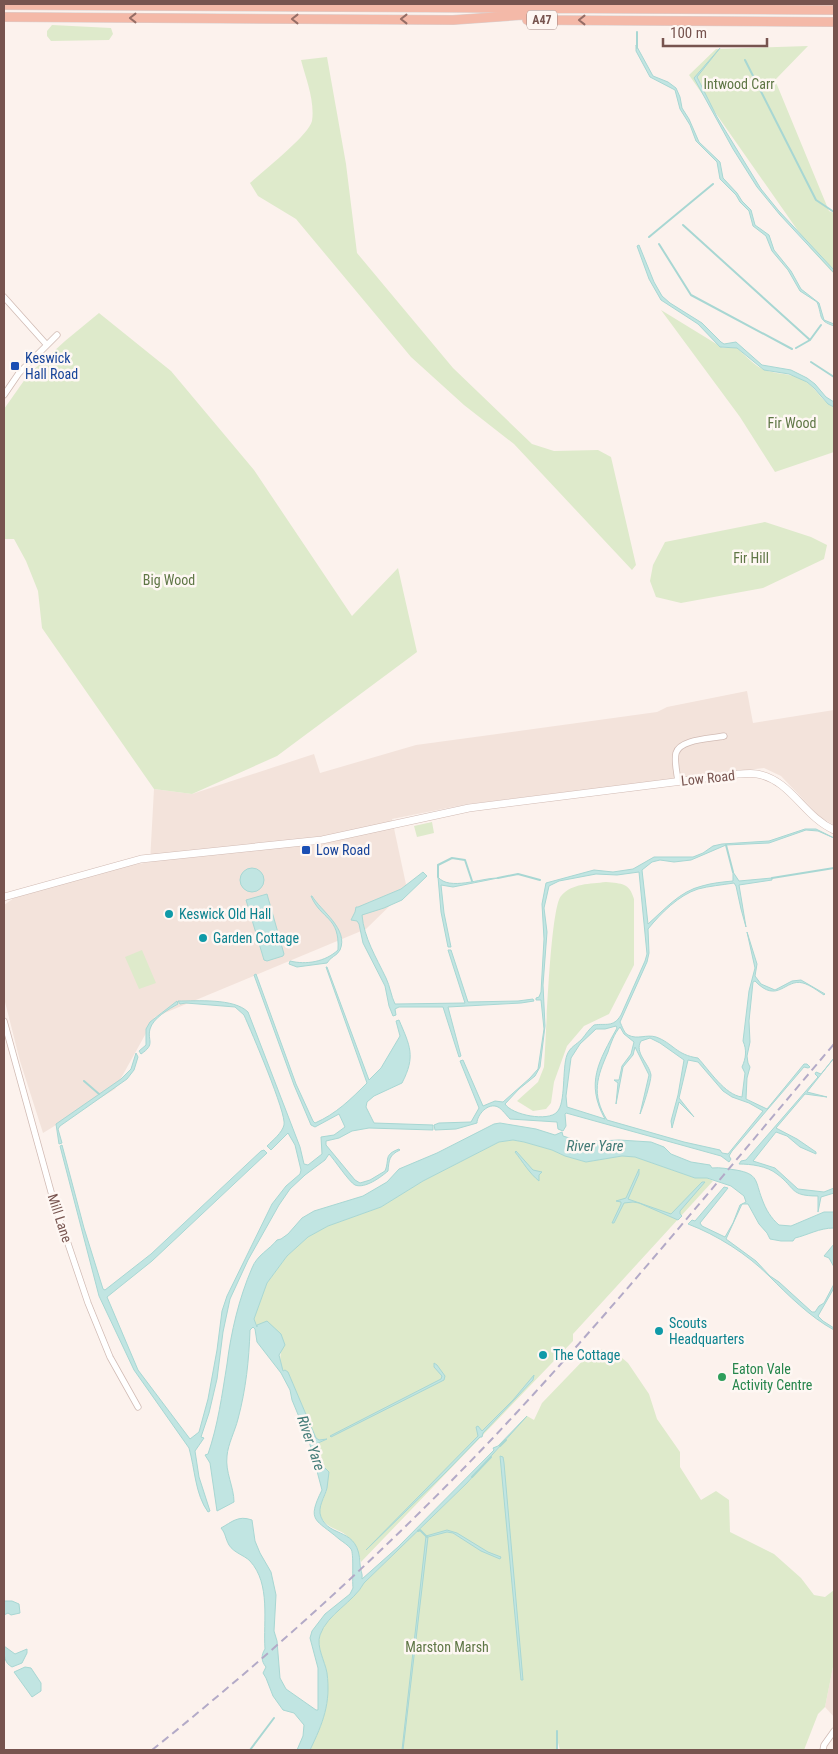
<svg xmlns="http://www.w3.org/2000/svg" width="838" height="1754" font-family="'Roboto Condensed',sans-serif">
  <rect width="100%" height="100%" fill="#fcf2ed"/>
  <path fill="#f3e3db" d="M747,691L753,723L834,710V825L820,817L781,776L764,768L468,804L392,819L407,889L366,929L155,1017L115,1089L43,1133L20,1061L4,998V905L14,898L120,867L150,862L154,789L192,794L314,754L320,773L416,745L657,712L667,707Z
    M834,1662V1717L825,1707Z"/>
  <path fill="#deeacb" d="M52,25L111,28L113,34L109,40L51,41L47,36V31Z
    M808,46L775,80L829,211L834,213V274L810,248L689,75L716,49Z
    M327,57L346,164L357,253L453,368L532,444L554,451L598,450L611,457L636,565L632,570L514,444L464,405L411,357L296,219L258,196L250,183C262,172 309,135 312,121C315,101 306,79 301,60Z
    M661,310L723,348H737C746,356 756,368 768,371C782,375 792,373 805,381C816,388 822,402 834,407V452L775,472L740,417Z
    M99,313L171,371L254,470L352,616L398,568L417,652L277,756L192,794L154,789L42,628L38,591L26,561L14,539H4V409L28,375L65,341Z
    M765,522L811,537L827,545L824,559L763,588L681,603L656,597L650,581L653,565L665,542Z
    M432,822L434,833L417,837L414,826Z
    M606,882C622,884 629,882 634,899V965L609,1014L584,1026L567,1046L554,1082L551,1103L546,1109L533,1111L517,1101L538,1082L544,1067C546,1041 550,909 561,896C572,883 590,884 606,882Z
    M142,950L156,983L139,989L125,957Z
    M513,1140L524,1142L552,1150L565,1156L586,1162L622,1156L635,1157L695,1178H707L713,1181L573,1334V1341L361,1562C359,1553 352,1542 346,1535C339,1529 326,1528 321,1517C316,1506 326,1498 327,1488C327,1473 322,1459 316,1447V1444L327,1439L319,1440L316,1438L288,1372L285,1370L283,1371C279,1361 280,1357 282,1347L255,1325L254,1319L256,1312L267,1283L287,1256L308,1237L328,1226L381,1207L423,1181L499,1142Z
    M594,1349L614,1351L628,1363L649,1394L657,1419L680,1452V1467L701,1500L716,1491L729,1500L730,1532L774,1554L801,1578L814,1595L825,1597L834,1590V1662L825,1707L818,1714L804,1750H560L557,1739V1750H310C323,1723 331,1703 327,1673C325,1661 316,1647 320,1635C327,1614 354,1602 364,1583L467,1483L527,1416L534,1420L542,1403Z"/>
  <path fill="#c1e5e2" stroke="#a8d7d3" fill-rule="evenodd" d="M636,45L653,76L668,82L676,88L680,97L682,108L689,119L699,142L720,162L723,178L737,193L742,201L751,210L755,225L769,235L774,250L791,271L801,289L819,303L824,320L834,324V326C817,320 823,317 817,302L800,291L788,270L772,251L766,236L753,226L749,211L740,202L736,195L720,179L717,162L696,141L690,125L680,109L675,90L650,77L636,51Z
    M720,48L697,77L717,117L761,189L778,210L834,270V273L780,215L757,187L733,149L694,78Z
    M639,245L654,282L662,296L670,303L702,323L721,342L724,344L736,342L762,365L791,370L807,378L815,384L826,397L834,402V407L828,404L814,388L807,382L789,374L764,370L737,348L720,347L698,324L661,300L649,279L637,246Z
    M805,829H816L834,838L818,831L806,830L769,843L726,845L691,860L674,862L660,860L652,862L642,870L648,924C664,910 680,891 702,886C712,883 722,882 733,881V872L739,881L772,878V880L739,885L746,927L741,909L736,886L734,883C722,885 709,886 698,889C679,895 661,913 648,929L649,953L647,962L620,1022C622,1026 624,1033 628,1035C638,1040 646,1034 656,1037C673,1043 676,1055 698,1058C709,1070 725,1095 742,1097L745,1073L742,1067C746,1058 747,1050 743,1041L749,991L755,968L747,932L757,964L755,976L761,984L775,990L792,981L801,980L825,994L824,995C818,991 810,985 803,983C785,978 778,1005 755,981L753,982L749,1021L750,1042L747,1056L748,1063L750,1067L747,1078L746,1099L767,1109L804,1064H807L810,1067L808,1068L804,1067L732,1151L729,1156L731,1159L729,1162L721,1156L566,1113L565,1114L566,1126L563,1131L558,1129L557,1122L510,1119C507,1116 502,1109 498,1107C488,1102 477,1115 477,1123L456,1129L435,1130L434,1125L439,1123L471,1122L479,1108L460,1061L463,1060L483,1106L495,1101L503,1102L530,1078L538,1069L544,1029L541,1000H536V998L539,997L541,992L544,939L542,904L546,883L594,870L613,872L633,869L654,857H693L703,853L713,846L722,844L769,841ZM639,872L647,954L645,961L621,1015C613,1028 606,1023 594,1025C589,1029 586,1034 582,1039C576,1045 570,1047 567,1055C562,1068 566,1103 557,1112C548,1122 512,1115 505,1104L519,1089L535,1076L540,1067L545,1026L543,985L547,932L544,908L549,886L559,881L596,874L617,875ZM616,1026L617,1028C599,1061 585,1083 605,1119L567,1107L566,1096L571,1058L580,1044L596,1029H605ZM620,1027L624,1034L634,1042L631,1054L622,1066L619,1080H614L618,1083L616,1104L623,1067L633,1055L635,1047L649,1075L640,1114C643,1107 651,1082 651,1075C649,1063 634,1053 641,1041L650,1038L660,1043L684,1060L678,1095L671,1121L672,1128L679,1102L694,1117L679,1098L688,1060L698,1062L723,1091L732,1097L749,1103L763,1111L728,1154L722,1153L720,1150L684,1142L607,1120C591,1094 597,1077 608,1052C611,1043 614,1034 620,1027Z
    M240 880a12 12 0 1 1 24 0a12 12 0 1 1-24 0Z
    M423,872L427,876L402,900L384,908L362,915C364,938 376,957 386,978C390,986 391,996 395,1004L465,1003L448,950H451L468,1002L518,1001L533,999L534,1001L521,1003L448,1007L461,1056L459,1057L443,1007H399L395,1009L396,1015L393,1016L389,1006L385,986L363,943L359,924L357,921L351,920L355,912L356,907H358L401,889Z
    M438,877C449,891 481,878 498,878L453,887L441,885L444,913L451,947H448L441,912Z
    M267,894L284,954L283,956L267,961L264,960L246,900Z
    M311,896H312C321,911 349,929 340,950C337,956 330,957 327,963L297,967L289,964L290,961C306,965 325,962 338,950C340,916 321,920 311,896Z
    M326,967H327L369,1080L381,1068L400,1036L396,1021L399,1020C410,1046 416,1056 402,1083L374,1096L367,1102L366,1107L374,1123L433,1125V1130L369,1128L352,1131L339,1138L326,1141V1145L355,1180L360,1183L370,1180L385,1171C390,1159 383,1155 399,1149L400,1150C389,1155 389,1160 388,1171C381,1177 365,1189 355,1185C349,1182 334,1159 329,1154L325,1160L305,1175L290,1189L279,1205L248,1260L230,1299L223,1332L217,1379L209,1413L201,1437L204,1438L195,1451L199,1477L210,1511L208,1512C195,1494 195,1469 189,1448L134,1370L99,1296L60,1146L62,1145L84,1228L103,1289L105,1290L151,1254L261,1151L264,1150L267,1153L152,1261L107,1297L138,1370L190,1439L199,1432L208,1399L217,1350L222,1311L227,1296L272,1204L286,1186L300,1174L301,1170L295,1145L288,1133L271,1150L267,1146C273,1140 282,1133 284,1125C287,1114 251,1031 244,1015L235,1007L186,1003L180,1004L178,1001C197,1001 234,998 248,1012L300,1147L304,1164L308,1165L322,1154L321,1137L334,1135L345,1127L339,1114L315,1127L311,1125L294,1085L254,975L256,974L296,1084L313,1121L315,1123C336,1114 351,1099 367,1083Z
    M177,1001L178,1004C169,1009 153,1018 150,1029C147,1041 156,1044 141,1054L139,1051L146,1045V1029L150,1022Z
    M136,1053L138,1057L134,1070L127,1079L60,1126L58,1129L62,1143L59,1144L56,1124L121,1079L131,1069Z
    M834,1058L807,1092L827,1097L805,1094L776,1128L797,1139L816,1152V1154L800,1147L787,1136L776,1132L753,1161L775,1168L798,1189L824,1192L834,1188V1193L821,1197L818,1212V1196C789,1196 796,1188 777,1174C767,1166 751,1164 739,1164L741,1161L746,1160L818,1077L815,1074L816,1072L821,1074Z
    M500,1123L536,1129L555,1135L562,1132L563,1136L582,1142L619,1140L651,1142L664,1147L671,1154L691,1162L710,1165L712,1168C721,1167 727,1169 736,1170C759,1174 755,1181 762,1199C766,1210 771,1218 779,1225L791,1226L824,1212H834V1228C819,1228 808,1235 795,1238L793,1241H781L770,1239L767,1233L759,1224L748,1204H742L726,1239L756,1261L770,1276L779,1282L812,1312H815L819,1306L824,1303L834,1284V1288L818,1316L823,1321L834,1328V1330C810,1317 788,1295 769,1276C747,1254 717,1235 688,1224L692,1220L695,1221L724,1187L728,1188L700,1223L702,1226L725,1237L733,1223L740,1205L746,1202L744,1196L731,1186L707,1178H695L635,1157L622,1156L586,1162L565,1156L552,1150L524,1142L513,1140L499,1142L423,1181L381,1207L328,1226L308,1237L287,1256L267,1283L254,1319L257,1327V1325L267,1321L281,1334L285,1345L279,1355L283,1371L285,1370L288,1372L316,1438L319,1440L327,1439L316,1444V1447L324,1467L329,1472C328,1477 328,1483 327,1488C325,1497 317,1507 321,1517C330,1539 359,1526 360,1564C360,1570 363,1573 362,1579L398,1547L494,1450L493,1448L498,1446L527,1416L467,1483L364,1583C354,1602 327,1614 320,1635C316,1647 325,1661 327,1673C331,1703 323,1723 310,1750H297L303,1736L304,1725L294,1713L283,1710L273,1696L266,1678L263,1673L266,1667C261,1661 261,1655 265,1649C263,1621 271,1584 250,1561C244,1555 234,1553 229,1545C225,1538 226,1534 221,1528C232,1522 238,1515 252,1520L255,1541L260,1553L271,1572L276,1595L274,1631L277,1641L280,1678L286,1689L316,1710H318V1668L310,1638L312,1631L325,1614L350,1594L353,1588C352,1580 354,1553 351,1549C348,1545 343,1542 339,1539C316,1519 306,1522 322,1490L309,1441L292,1400L290,1390L281,1373L257,1342L255,1329L253,1327L250,1330C249,1360 246,1389 238,1419C235,1431 228,1444 227,1456C225,1472 234,1487 234,1502L217,1511L210,1463L205,1455L208,1454C218,1425 222,1395 227,1364C231,1332 239,1298 252,1268C257,1255 269,1250 277,1240L281,1239L288,1234L302,1218L314,1211L363,1196L387,1182L399,1169L437,1153L494,1124Z
    M516,1151L533,1170L542,1172L539,1175V1181C529,1173 523,1162 515,1152Z
    M639,1169V1174L628,1199L671,1214L702,1182H705L680,1211V1214L682,1216L678,1220L639,1203L633,1202L624,1203L614,1223H612L621,1204V1202L616,1201L626,1198Z
    M834,1244V1267L829,1258L824,1256Z
    M434,1363L437,1365L445,1376L444,1380L331,1437L330,1436L441,1379L442,1376L434,1367Z
    M534,1375L533,1380L483,1433L482,1437H480L445,1473L366,1550L478,1436L476,1427L478,1426L482,1431L513,1400Z
    M500,1456L503,1457L504,1463L523,1680H521Z
    M447,1530L457,1533L488,1552L501,1557L500,1559L481,1551L453,1533L447,1532L428,1537L403,1750H402L426,1536Z
    M4,1601H12L19,1604L20,1613L11,1615L8,1613L4,1615Z
    M4,1646L15,1654L27,1649V1653L22,1663L12,1667C4,1663 4,1655 4,1646Z
    M25,1667L31,1668L41,1683V1691L32,1697L14,1672Z"/>
  <g fill="none" stroke-linecap="round" stroke-linejoin="round">
    <path stroke="#a8d7d3" stroke-width="2" d="M637,48V32
      M745,60L816,200L834,212
      M683,225L810,340
      M649,237L713,184
      M659,244L691,295L792,349
      M796,348L810,340L821,325
      M811,362L834,377
      M726,845L733,872
      M438,877V865L452,858L465,860L472,881
      M498,878L518,874L540,880
      M772,878L834,868
      M84,1081L99,1094
      M500,1446L506,1440
      M472,1477L491,1457
      M418,1531L420,1530L427,1537
      M557,1731V1750
      M250,1750L274,1718"/>
    <defs>
      <path id="minor" d="M4,297L46,344
        M4,395L19,373L57,335
        M678,781C677,773 674,761 676,753C680,739 711,739 724,736
        M4,1021L53,1199L88,1303L110,1357L138,1407
        M823,1750L824,1745L834,1731"/>
      <path id="tertiary" d="M4,897L141,859L322,840L469,808L738,774C744,774 751,773 757,774C791,780 803,816 834,830"/>
      <path id="trunk" d="M4,5L834,10
        M4,17L453,20L551,13
        M527,20L834,22"/>
    </defs>
    <use href="#minor" stroke="#d1bbb4" stroke-width="7"/>
    <use href="#tertiary" stroke="#d1bbb4" stroke-width="8"/>
    <use href="#trunk" stroke="#d9cfce" stroke-width="10"/>
    <use href="#minor" stroke="#fff" stroke-width="5.5"/>
    <use href="#tertiary" stroke="#fff" stroke-width="7"/>
    <use href="#trunk" stroke="#f4b9a8" stroke-width="9"/>
    <path stroke="#b3aac7" stroke-width="2" stroke-dasharray="8 5" stroke-linecap="butt" d="M152,1750C272,1654 385,1551 491,1440C611,1313 721,1177 834,1044"/>
  </g>
  <defs><path id="oneway-chevron" d="M-2-3.5L2.5 0L-2 3.5" fill="none" stroke-width="1.6" stroke-linecap="round" stroke-linejoin="round" transform="scale(1.25)"/></defs>
  <g stroke="#966d65">
    <use href="#oneway-chevron" transform="translate(133 18) rotate(-180)"/>
    <use href="#oneway-chevron" transform="translate(295 19) rotate(-180)"/>
    <use href="#oneway-chevron" transform="translate(404 19) rotate(-180)"/>
    <use href="#oneway-chevron" transform="translate(582 20) rotate(-180)"/>
  </g>
  <g fill="#1a4fb4" stroke="#fef7f3" stroke-width="2">
    <rect x="10" y="361" width="10" height="10" rx="2.5"/>
    <rect x="301" y="845" width="10" height="10" rx="2.5"/>
  </g>
  <g fill="#0f9aa8" stroke="#fef7f3" stroke-width="2">
    <circle cx="169" cy="914" r="5"/>
    <circle cx="203" cy="938" r="5"/>
    <circle cx="659" cy="1331" r="5"/>
    <circle cx="543" cy="1355" r="5"/>
  </g>
  <circle fill="#2e9e5b" stroke="#fef7f3" stroke-width="2" cx="722" cy="1377" r="5"/>
  <g text-anchor="middle" stroke-width="5" stroke-linejoin="round" paint-order="stroke">
    <rect fill="#fef7f3" stroke="#a08580" stroke-width="1" x="527" y="10.5" width="30" height="19" rx="4"/>
    <g font-size="12" font-weight="bold" fill="#77544f">
      <text x="542" y="24">A47</text>
    </g>
    <g font-size="14" fill="#5e7645" stroke="#fef7f3">
      <text x="739" y="89">Intwood Carr</text>
      <text x="792" y="428">Fir Wood</text>
      <text x="751" y="563">Fir Hill</text>
      <text x="169" y="585">Big Wood</text>
      <text x="447" y="1652">Marston Marsh</text>
    </g>
    <g font-size="14" fill="#164399" stroke="#fef7f3" text-anchor="start">
      <text x="25" y="363">Keswick<tspan x="25" dy="16">Hall Road</tspan></text>
      <text x="316" y="855">Low Road</text>
    </g>
    <g font-size="14" fill="#77544f" stroke="#fef7f3">
      <text transform="translate(708 778) rotate(-6)" y="5">Low Road</text>
      <text transform="translate(60 1218) rotate(72)" y="5">Mill Lane</text>
    </g>
    <g font-size="14" fill="#0d838f" stroke="#fef7f3" text-anchor="start">
      <text x="179" y="919">Keswick Old Hall</text>
      <text x="213" y="943">Garden Cottage</text>
      <text x="669" y="1328">Scouts<tspan x="669" dy="16">Headquarters</tspan></text>
      <text x="553" y="1360">The Cottage</text>
    </g>
    <g font-size="14" fill="#27864d" stroke="#fef7f3" text-anchor="start">
      <text x="732" y="1374">Eaton Vale<tspan x="732" dy="16">Activity Centre</tspan></text>
    </g>
    <g font-size="15" font-style="italic" fill="#437b77" stroke="#fef7f3">
      <text x="595" y="1151">River Yare</text>
      <text transform="translate(311 1443) rotate(71)" y="5">River Yare</text>
    </g>
  </g>
  <rect width="838" height="1754" fill="none" stroke="#77544f" stroke-width="10"/>
  <path d="M663 38v8h104v-8" fill="none" stroke="#77544f" stroke-width="2.5"/>
  <text x="670" y="38" font-size="15" fill="#77544f" stroke="#fef7f3" stroke-width="4" paint-order="stroke">100 m</text>
</svg>
